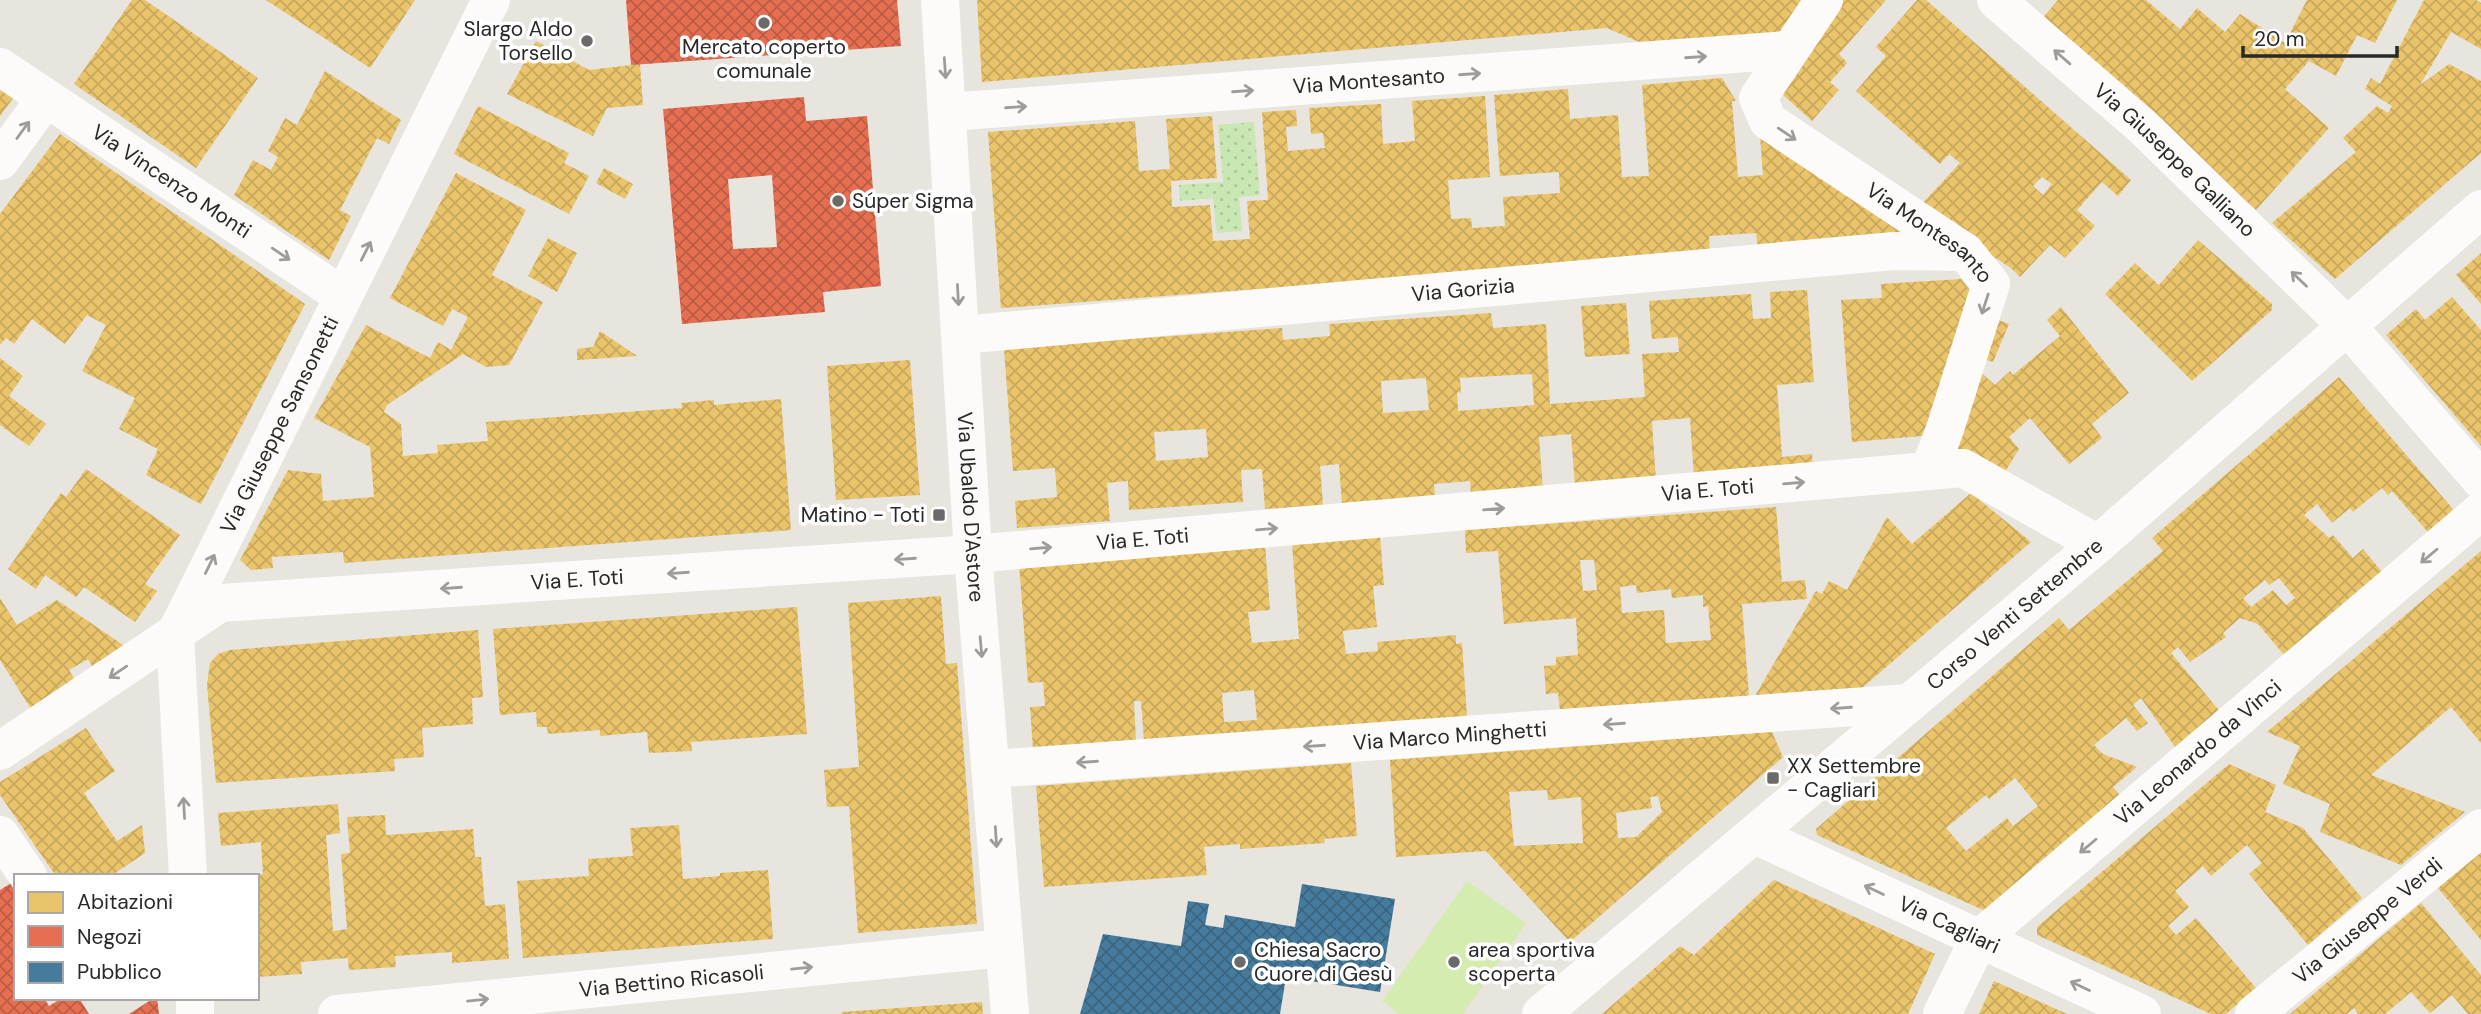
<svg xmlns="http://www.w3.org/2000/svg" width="2481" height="1014" font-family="'DM Sans',sans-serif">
  <defs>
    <pattern id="park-dots" width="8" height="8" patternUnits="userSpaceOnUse" patternTransform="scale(1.75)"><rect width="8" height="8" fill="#c8e7b3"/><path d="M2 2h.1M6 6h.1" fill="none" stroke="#acc69a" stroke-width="1.8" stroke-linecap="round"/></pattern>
    <pattern id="homes-cross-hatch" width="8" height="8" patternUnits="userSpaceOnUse" patternTransform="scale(1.75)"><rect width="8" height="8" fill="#e9c46a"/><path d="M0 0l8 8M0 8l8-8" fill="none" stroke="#c8a85c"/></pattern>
    <pattern id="shops-cross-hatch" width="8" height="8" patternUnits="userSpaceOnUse" patternTransform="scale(1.75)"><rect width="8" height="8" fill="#e76f51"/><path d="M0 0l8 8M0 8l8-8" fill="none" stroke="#bb5b43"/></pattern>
    <pattern id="public-cross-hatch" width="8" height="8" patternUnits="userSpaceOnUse" patternTransform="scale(1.75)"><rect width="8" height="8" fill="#457b9d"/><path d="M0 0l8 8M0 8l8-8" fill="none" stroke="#3a6580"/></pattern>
  </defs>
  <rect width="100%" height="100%" fill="#e8e4de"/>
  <path fill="url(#park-dots)" d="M1254,122L1260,195L1239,197L1242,231L1217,233L1213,198L1180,201L1179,185L1223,182L1218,125Z"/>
  <path fill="#d5ecb0" d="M1467,881L1526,923L1463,1014H1400L1382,1001Z"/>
  <path fill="url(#homes-cross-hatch)" fill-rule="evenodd" d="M132,0H145L258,78L196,168L74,84Z
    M266,0H415L370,68Z
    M977,0H1805L1785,33L1646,45L1607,28L982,82Z
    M1838,0H1886L1839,54L1847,63L1830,82L1839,90L1812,121L1781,93Z
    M1917,0H1926L2131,180L2118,196L2102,182L2077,210L2095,226L2065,258L2050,245L2020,277L2011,268L1918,208L1960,163L1949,154L1940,164L1856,91L1886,56L1876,47ZM2042,177L2052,184L2043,195L2033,186Z
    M2058,0H2146L2180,29L2197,8L2225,32L2240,14L2285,43L2307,0H2397L2375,43L2357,35L2336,76L2309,61L2285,89L2329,128L2256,210L2041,20Z
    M2424,0H2476L2481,3V49L2451,32L2420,85L2449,64L2481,81V153L2335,279L2272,223L2356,152L2343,138L2377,106L2388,113L2392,106L2365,89L2371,78L2380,84Z
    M536,41L589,70L640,64L643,105L607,108L593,136L507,94Z
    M325,71L401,120L389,144L377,138L340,210L351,216L329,260L234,195L253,160L271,170L278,157L268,151L285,118L297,125Z
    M1722,78L1736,101H1732L1738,177L1763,175L1760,136L1918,241L1758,252L1756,233L1709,236L1710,256L1001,308L988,132L1135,121L1139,171L1170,169L1166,119L1212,116L1217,178L1171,181L1172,207L1210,205L1213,241L1250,239L1247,201L1268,200L1262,112L1296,110L1297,126L1286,127L1288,151L1325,148L1323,133L1311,134L1309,108L1381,104L1383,144L1415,141L1412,101L1485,96L1490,177L1448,180L1451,219L1471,218L1472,228L1505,226L1503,197L1560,193L1559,172L1500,176L1494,95L1568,89L1570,119L1618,115L1622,177L1649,176L1642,85Z
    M0,87L14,97L0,116Z
    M478,106L569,153L564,163L589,176L569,214L454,154Z
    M60,134L305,304L201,504L146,475L158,449L119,429L135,398L82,371L106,325L87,315L65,344L32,319L14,344L6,338L0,345V214Z
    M604,168L633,184L625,199L596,183Z
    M456,173L526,210L492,275L543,302L509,365L486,367L463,354L387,405L384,412L401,424L403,456L438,453L437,445L488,441L486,422L682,408L681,403L714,400V405L781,399L791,530L344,563L343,552L272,557L273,568L251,570L240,560L288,470L321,474L323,501L374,497L370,447L314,418L366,325L430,358L438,342L451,350L468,317L452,309L443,326L390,298Z
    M548,238L577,253L557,292L528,276Z
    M2198,240L2272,304V310L2192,381L2105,294L2135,263L2159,285Z
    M2481,253V304L2456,275Z
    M1961,279L1972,293L1933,435L1852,442L1841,300L1882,298L1881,284Z
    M1807,290L1814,382L1777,385L1782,457L1812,454L1813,469L1694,478L1690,418L1652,421L1656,481L1575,486L1571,434L1539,437L1543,489L1471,494L1470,481L1434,484L1435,497L1342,503L1339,464L1320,466L1323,505L1265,509L1262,469L1241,470L1243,502L1129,510L1128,481L1107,483L1110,521L1017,528L1015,501L1057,497L1055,468L1013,471L1004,348L1282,328L1283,340L1330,336L1329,324L1491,313L1493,328L1546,324L1550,404L1645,397L1642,354L1679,352L1678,337L1652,339L1649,301L1751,294L1753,319L1771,318L1770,292ZM1532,374L1534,405L1458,411L1457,392L1461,393L1460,378ZM1426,378L1429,410L1383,413L1381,381ZM1206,429L1208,457L1156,461L1154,432Z
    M2452,297L2481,330V446L2386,335L2416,309L2425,320Z
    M1626,303L1630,354L1585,357L1581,306Z
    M2061,307L2129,393L2092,424L2102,438L2069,464L2030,418L2009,437L2019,449L2002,477L1954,446L1976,368L1995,385L2010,371L2013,375L2060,336L2047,320Z
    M1993,318L2009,324L1993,362L1980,358Z
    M600,331L637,356L577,360V349L593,347Z
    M0,358L23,376L9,396L46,424L29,446L0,425Z
    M910,360L920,495L836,500L827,366Z
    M2339,377L2459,516L2434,539L2392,491L2388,495L2382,488L2353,512L2350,508L2332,523L2317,504L2304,515L2329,538L2333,535L2353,558L2363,549L2387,578L2289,661L2258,624L2240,618L2223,633L2226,637L2190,662L2178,647L2171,653L2223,715L2178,751L2141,698L2133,705L2148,723L2137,731L2126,718L2094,745L2103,754L2137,767L2113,787L2125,801L1992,914L1817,835L1816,829L2059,618L2069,630L2163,551L2152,538ZM2279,578L2295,598L2286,605L2273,590L2251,607L2243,598L2265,580L2269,585ZM2015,778L2038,806L2013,826L2007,818L1966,851L1946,828L1986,795L1989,799Z
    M86,469L180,535L145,584L157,591L135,622L84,587L76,597L45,575L36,589L8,569L61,493L66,497Z
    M1971,493L2031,542L1862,688L1755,696L1816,591L1822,594L1829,581L1847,590L1887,517L1912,544Z
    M1776,507L1782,582L1805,580L1807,599L1742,604L1749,696L1560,710L1558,693L1546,694L1544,666L1556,665V657L1578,655L1576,618L1504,624L1498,551L1466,553L1465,530ZM1580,560H1594L1597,590L1583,591ZM1636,585L1637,593L1671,589L1672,598L1703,595V607L1708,606L1711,640L1666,643L1664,610L1622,613L1620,587Z
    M1380,536L1384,585L1373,586L1377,627L1343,631L1346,654L1378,651L1377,642L1456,635V644L1462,643L1467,717L1144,741L1141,701H1134L1136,741L1033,749L1030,707L1045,706L1043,682L1028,683L1019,563L1265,545L1270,610L1248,612L1252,643L1299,639L1292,543ZM1254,690L1257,720L1224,722L1222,693Z
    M2481,551V743L2451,707L2371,775L2465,812L2401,865L2320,832L2330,804L2283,784L2300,746L2267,732Z
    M941,596L946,664L957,663L977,924L858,933L849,806L827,807L824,770L859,767L848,603Z
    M0,598L17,625L57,600L132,651L96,673L88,659L69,670L78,685L33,712L0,660Z
    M797,607L807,734L691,742L692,751L649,753L647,732L600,736V730L548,734L547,727H537L536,712L500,715L493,629Z
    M478,630L483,697L472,698L473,724L422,728L424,757L394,759L395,771L216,783L207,685L210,663L218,654L230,650Z
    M86,728L115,771L84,793L117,841L142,825L145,853L111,876H56L0,795V782Z
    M1772,732L1783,757L1570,942L1486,851L1396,857L1390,760ZM1547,790L1548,800L1581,797L1583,843L1514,846L1509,792ZM1658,796L1662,812L1636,837L1618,838L1616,813L1652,808L1650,797Z
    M1351,763L1357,836L1324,839L1325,843L1240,849V844L1204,847L1207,875L1044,887L1036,786Z
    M2229,764L2276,785L2265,812L2303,828L2362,898L2308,945L2249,874L2262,863L2247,845L2211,876L2203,866L2175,891L2189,907L2168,926L2176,935L2196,918L2256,988L2226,1014H2211L2037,935V927Z
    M338,804L340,833L326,835L333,931L347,929L341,854L350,853L347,817L385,815L386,835L473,829L475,857H481L485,906L505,904L509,959L452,963V952L395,956L396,967L349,970L348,958L301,962L302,974L257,977V875L263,874L261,842L221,846L218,813Z
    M679,825L683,879L720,876V873L768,870L773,939L523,958L517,881L589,876L588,859L633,856L630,828Z
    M2481,852V940L2438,888Z
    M1774,880L1935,954L1908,1014H1602L1680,946L1694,955Z
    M2421,903L2481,975V1014H2468L2452,995L2430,1013L2411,992L2385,1014H2358L2354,1008L2347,1014H2290Z
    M1994,981L2067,1014H1979Z
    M982,1002L983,1014H842V1012Z"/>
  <path fill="url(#shops-cross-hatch)" fill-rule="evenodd" d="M626,0H897L901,46L631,65Z
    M804,97L806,121L867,116L881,286L823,292L825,312L682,324L663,109ZM772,175L777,247L733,249L728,179Z
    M16,880V998H44L49,1006L62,998H79L89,1014H0V890Z
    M154,998H157L159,1014H129Z"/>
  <path fill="url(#public-cross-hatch)" d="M1302,884L1395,899L1380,992L1286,977L1280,1014H1080L1103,934L1181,946L1188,901L1209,904L1205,925L1223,928L1225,915L1295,927Z"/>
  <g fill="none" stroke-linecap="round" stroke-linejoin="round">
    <g stroke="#fcfbfa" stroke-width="38">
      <path id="s1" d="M940,0L973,554L1010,1014"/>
      <path id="s2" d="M1824,0L1758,98L1768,121L1965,252L1991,284L1945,429L1929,471"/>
      <path id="s3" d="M1996,0L2144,128L2348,327L2481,480"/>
      <path id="s4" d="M0,67L343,296"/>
      <path id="s5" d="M948,112L1789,50"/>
      <path d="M0,161L46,98"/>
      <path id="s6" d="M961,335L1894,251L1965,252"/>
      <path id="s7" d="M0,751L220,603L973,554L1963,468L2098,544"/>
      <path id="s8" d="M991,769L1909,703"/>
      <path d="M0,835L28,876"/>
      <path id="s9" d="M1755,835L2142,1014"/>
      <path id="s10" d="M188,876L175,635L491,0"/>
      <path d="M195,998V1014"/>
      <path id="s11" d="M337,1014L1004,948"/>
      <path id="s12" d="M1541,1014L2098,544L2481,209"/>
      <path id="s13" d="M1942,1014L1979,939L2481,511"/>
      <path id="s14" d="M2254,1014L2481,828"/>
    </g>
  </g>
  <defs><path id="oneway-shaft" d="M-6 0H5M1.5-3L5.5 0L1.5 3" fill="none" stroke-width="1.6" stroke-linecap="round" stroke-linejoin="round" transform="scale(1.75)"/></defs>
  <g stroke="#9d9c9c">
    <use href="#oneway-shaft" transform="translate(1696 57) rotate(-4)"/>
    <use href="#oneway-shaft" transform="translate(2062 57) rotate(-139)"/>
    <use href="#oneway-shaft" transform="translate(945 68) rotate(86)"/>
    <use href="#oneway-shaft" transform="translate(1470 74) rotate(-4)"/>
    <use href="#oneway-shaft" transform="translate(1243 91) rotate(-4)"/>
    <use href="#oneway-shaft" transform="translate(1016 107) rotate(-4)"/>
    <use href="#oneway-shaft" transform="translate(23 130) rotate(-54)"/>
    <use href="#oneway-shaft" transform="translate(1787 134) rotate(34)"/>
    <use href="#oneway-shaft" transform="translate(366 251) rotate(-63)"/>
    <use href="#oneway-shaft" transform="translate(281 254) rotate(34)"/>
    <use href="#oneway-shaft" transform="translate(2299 279) rotate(-136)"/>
    <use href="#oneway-shaft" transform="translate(958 295) rotate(87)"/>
    <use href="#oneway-shaft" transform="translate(1985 304) rotate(108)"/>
    <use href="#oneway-shaft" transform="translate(1794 483) rotate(-5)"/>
    <use href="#oneway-shaft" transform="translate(1494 509) rotate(-5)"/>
    <use href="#oneway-shaft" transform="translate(1267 529) rotate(-5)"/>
    <use href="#oneway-shaft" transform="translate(1041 548) rotate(-5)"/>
    <use href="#oneway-shaft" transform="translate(2429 556) rotate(140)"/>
    <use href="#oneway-shaft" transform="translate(905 559) rotate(176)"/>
    <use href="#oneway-shaft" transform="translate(210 564) rotate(-64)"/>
    <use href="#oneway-shaft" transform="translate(678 573) rotate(176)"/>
    <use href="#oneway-shaft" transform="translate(451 588) rotate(176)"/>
    <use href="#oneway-shaft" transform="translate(981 647) rotate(85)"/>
    <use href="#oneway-shaft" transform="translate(118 672) rotate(146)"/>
    <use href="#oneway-shaft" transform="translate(1841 708) rotate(176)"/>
    <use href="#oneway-shaft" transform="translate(1614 724) rotate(176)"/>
    <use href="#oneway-shaft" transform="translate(1314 746) rotate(176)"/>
    <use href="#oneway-shaft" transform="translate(1087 762) rotate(176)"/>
    <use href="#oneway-shaft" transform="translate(184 808) rotate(-93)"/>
    <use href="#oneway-shaft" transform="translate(996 837) rotate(86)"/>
    <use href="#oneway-shaft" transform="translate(2088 846) rotate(140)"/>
    <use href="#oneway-shaft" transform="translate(1874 890) rotate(-155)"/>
    <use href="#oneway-shaft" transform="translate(802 968) rotate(-6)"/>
    <use href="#oneway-shaft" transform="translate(2080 986) rotate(-155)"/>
    <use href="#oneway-shaft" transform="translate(478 1000) rotate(-6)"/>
  </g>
  <g fill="#6c6a68" stroke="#fff" stroke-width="2.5">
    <circle cx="764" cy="23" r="7"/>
    <circle cx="587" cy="41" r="7"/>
    <circle cx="838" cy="201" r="7"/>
    <rect x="932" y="508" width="14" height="14" rx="3.5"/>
    <rect x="1766" y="771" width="14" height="14" rx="3.5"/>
    <circle cx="1240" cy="962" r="7"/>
    <circle cx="1454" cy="962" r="7"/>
  </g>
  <g text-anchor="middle" stroke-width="7" stroke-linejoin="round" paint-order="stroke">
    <g font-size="21" fill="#292929" stroke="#fff" text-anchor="start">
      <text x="573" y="36" text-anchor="end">Slargo Aldo<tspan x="573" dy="24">Torsello</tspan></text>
      <text x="764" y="54" text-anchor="middle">Mercato coperto<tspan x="764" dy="24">comunale</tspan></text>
      <text x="852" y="208">Súper Sigma</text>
      <text x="925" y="522" text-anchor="end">Matino - Toti</text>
      <text x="1787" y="773">XX Settembre<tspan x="1787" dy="24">- Cagliari</tspan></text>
      <text x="1254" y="957">Chiesa Sacro<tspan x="1254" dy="24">Cuore di Gesù</tspan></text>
      <text x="1468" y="957">area sportiva<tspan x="1468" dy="24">scoperta</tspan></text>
    </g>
    <g font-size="21" fill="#292929" stroke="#fff">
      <text dy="7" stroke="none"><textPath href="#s5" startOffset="422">Via Montesanto</textPath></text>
      <text dy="7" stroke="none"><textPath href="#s3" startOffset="240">Via Giuseppe Galliano</textPath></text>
      <text dy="7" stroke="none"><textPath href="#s4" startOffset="206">Via Vincenzo Monti</textPath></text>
      <text dy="7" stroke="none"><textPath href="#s2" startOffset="340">Via Montesanto</textPath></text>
      <text dy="7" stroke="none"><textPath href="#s6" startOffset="504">Via Gorizia</textPath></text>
      <text dy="7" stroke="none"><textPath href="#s10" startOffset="476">Via Giuseppe Sansonetti</textPath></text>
      <text dy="7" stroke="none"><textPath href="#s7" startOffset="1757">Via E. Toti</textPath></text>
      <text dy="7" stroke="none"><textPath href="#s1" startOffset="508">Via Ubaldo D'Astore</textPath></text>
      <text dy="7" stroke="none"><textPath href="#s7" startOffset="1190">Via E. Toti</textPath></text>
      <text dy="7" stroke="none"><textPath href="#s7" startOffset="623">Via E. Toti</textPath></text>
      <text dy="7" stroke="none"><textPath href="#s12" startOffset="620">Corso Venti Settembre</textPath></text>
      <text dy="7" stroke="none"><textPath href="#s8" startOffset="460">Via Marco Minghetti</textPath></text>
      <text dy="7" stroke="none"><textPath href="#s13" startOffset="371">Via Leonardo da Vinci</textPath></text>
      <text dy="7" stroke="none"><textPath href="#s14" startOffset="147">Via Giuseppe Verdi</textPath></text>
      <text dy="7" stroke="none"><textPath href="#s9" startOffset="214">Via Cagliari</textPath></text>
      <text dy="7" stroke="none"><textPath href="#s11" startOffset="336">Via Bettino Ricasoli</textPath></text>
    </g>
  </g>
  <rect x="14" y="874" width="245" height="126" fill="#ffffff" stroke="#a9a9a9" stroke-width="2"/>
  <rect x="28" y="892" width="35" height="21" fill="#e9c46a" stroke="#a9a9a9" stroke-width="2"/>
  <text x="77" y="909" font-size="21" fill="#292929">Abitazioni</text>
  <rect x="28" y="926" width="35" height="21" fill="#e76f51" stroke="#a9a9a9" stroke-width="2"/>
  <text x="77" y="944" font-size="21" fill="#292929">Negozi</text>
  <rect x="28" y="962" width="35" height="21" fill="#457b9d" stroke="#a9a9a9" stroke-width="2"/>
  <text x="77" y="979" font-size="21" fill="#292929">Pubblico</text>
  <path d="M2243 46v10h154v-10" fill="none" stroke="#292929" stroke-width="3.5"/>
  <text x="2254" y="46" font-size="21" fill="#292929" stroke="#ffffff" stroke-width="5" paint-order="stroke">20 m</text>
</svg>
